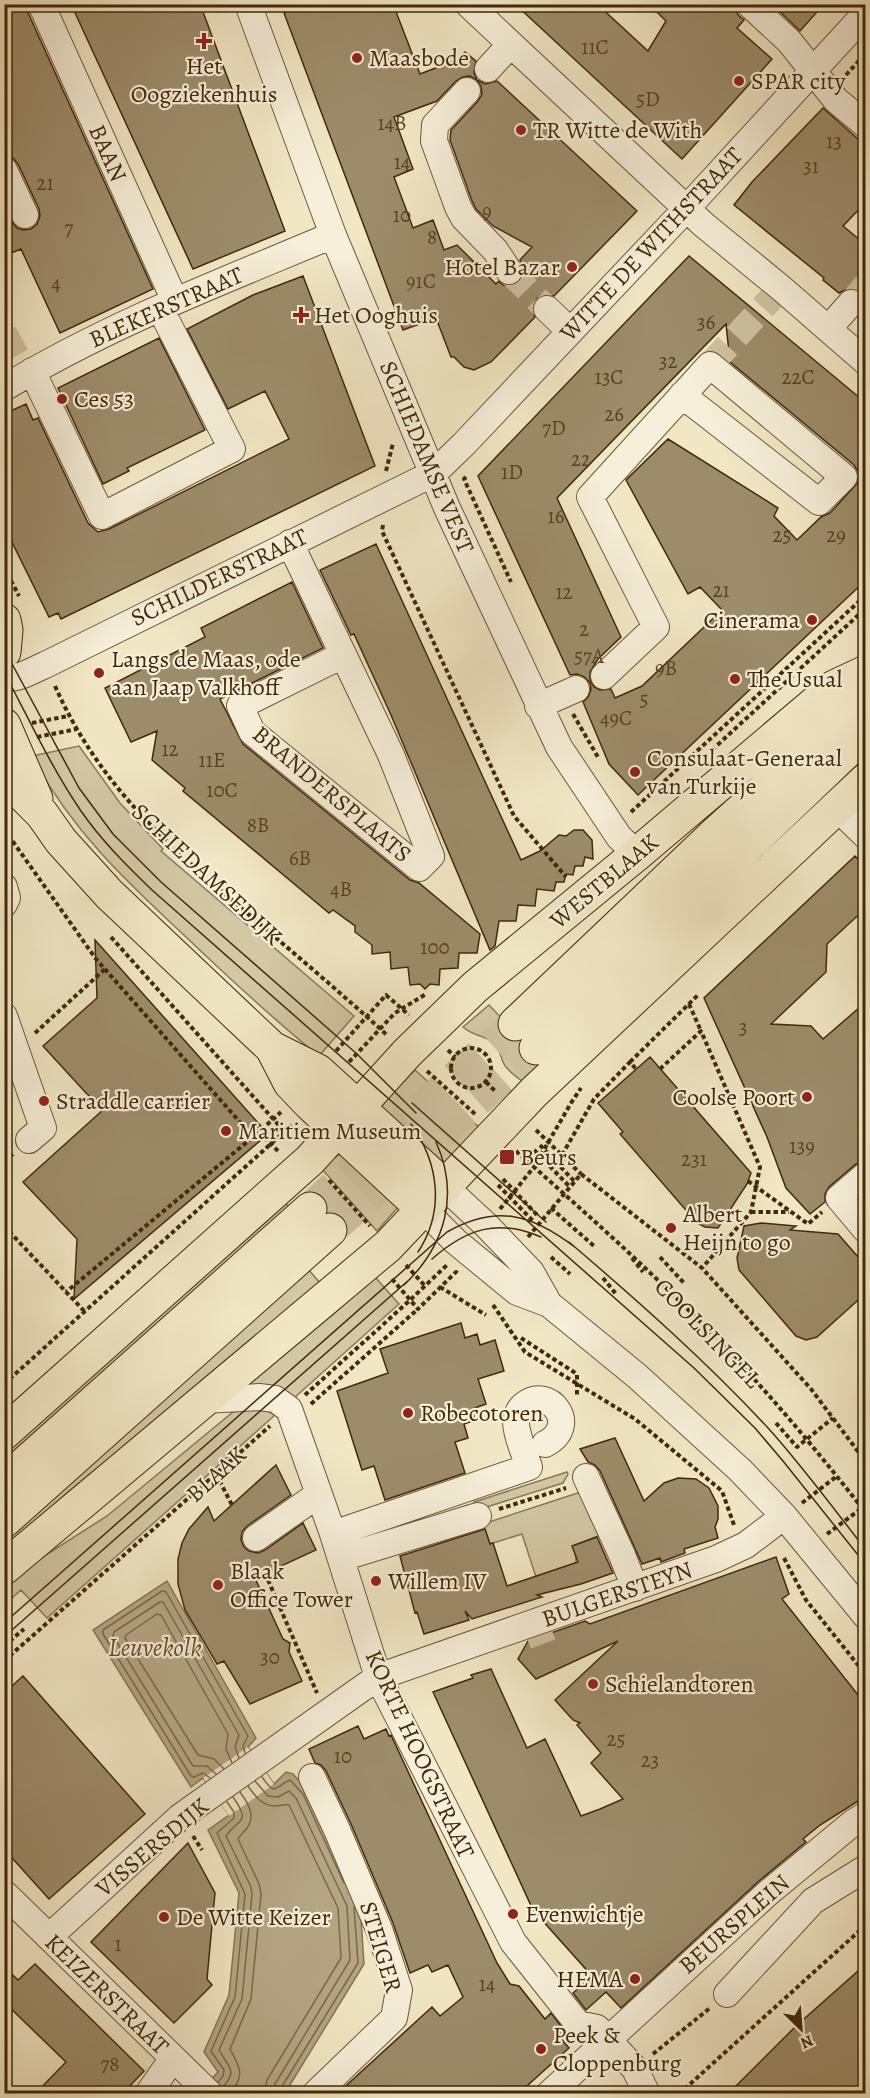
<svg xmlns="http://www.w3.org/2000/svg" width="870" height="2098" font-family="Alegreya,serif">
  <rect width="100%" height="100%" fill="#f1e7c4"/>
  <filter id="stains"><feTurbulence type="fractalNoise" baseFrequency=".00333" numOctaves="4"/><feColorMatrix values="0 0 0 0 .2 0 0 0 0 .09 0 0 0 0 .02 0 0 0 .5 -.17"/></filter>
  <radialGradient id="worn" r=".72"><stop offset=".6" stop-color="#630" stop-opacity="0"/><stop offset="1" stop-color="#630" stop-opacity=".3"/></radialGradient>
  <path fill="#d3c7a4" stroke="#8a7856" stroke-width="1.5" d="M79,746L120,803L163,849L161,851L354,1016L319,1056C273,1019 230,979 187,938C126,881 71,830 32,756Z
    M489,1005L546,1065L526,1084C520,1079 508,1072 504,1064C500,1057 501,1049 493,1043C483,1034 474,1037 463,1027Z
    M415,1070L481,1129L442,1164L377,1107Z
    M340,1154L399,1206L377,1231L320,1167Z
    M279,1196L294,1213L5,1471L4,1455Z
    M308,1269L321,1284L68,1492L5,1549L4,1539Z
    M375,1277L399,1304L294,1398C275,1387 269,1384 247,1386L337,1311Z
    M254,1409L267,1411L275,1415L47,1618L21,1590L5,1604V1581L107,1516L233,1412Z
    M567,1472L568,1474L563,1483L477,1510L474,1502Z
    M587,1490L608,1532L575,1545L576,1563L536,1577L522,1534L490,1544L483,1524Z"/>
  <path fill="#b5a684" stroke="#877453" stroke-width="1.5" d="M167,1581L256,1738L248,1747L274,1784L286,1772L293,1774L308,1791L360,1903L364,1964L285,2093H198L218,2072L204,2052L229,1995L239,1893L208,1830L229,1815L203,1778L191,1787L93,1630Z"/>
  <path fill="#f1e7c4" d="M248,1747L274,1784L229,1816L203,1778Z"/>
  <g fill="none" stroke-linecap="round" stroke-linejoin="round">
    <path stroke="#7b6846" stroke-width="1.5" d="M224,1769L214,1759L198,1755L125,1638L126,1635L157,1614L161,1615L228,1734L226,1749L232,1763
      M216,1774L207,1766H193L113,1636L114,1632L160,1602H163L239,1735L235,1747L239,1758
      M262,1777C276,1797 274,1787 290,1780L303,1794L344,1883
      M210,1778L203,1773L194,1777L191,1776L103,1634V1630L162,1591L166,1592L248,1736L243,1746L245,1753
      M255,1781L268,1796L278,1797L289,1791L296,1798L347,1906L350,1960L275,2084L273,2094
      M248,1786C255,1796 262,1806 275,1806C281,1806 284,1804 289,1805L338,1908L341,1958L267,2080L264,2094
      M218,2082L223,2076L224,2070L211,2051L235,1997L245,1894L217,1833L234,1818V1812L227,1802
      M222,2088C239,2070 228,2067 219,2050L242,1999L252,1894L251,1887L226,1836C238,1818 252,1824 233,1797
      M229,2094C246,2075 240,2068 230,2049L251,1999L261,1894L259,1884L238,1839C240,1835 244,1832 247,1828C256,1815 248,1803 240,1792
      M280,2094L281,2088L358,1963L354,1907"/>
  </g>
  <path fill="#9d8c6a" stroke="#412909" stroke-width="1.5" fill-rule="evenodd" d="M4,4H24L153,289L60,333L21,249L4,256V207L12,222L17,228L23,230L31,229L37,224L40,216L39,209L18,164L12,157L4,155Z
    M71,4H200L285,231L193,269Z
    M305,4H393L420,74L459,59L465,52L476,61L474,73L477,80L485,84L497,81L637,211L554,296L543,295L537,298L532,306L535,317L491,362L474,370L464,367L454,357H451L436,318L403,330L284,13ZM463,77L470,76L477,80L481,86L482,94L478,101L451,130L450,140L472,201L476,209L493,226L532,247L520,260L524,269L522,278L518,283L511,286L503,285L499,281L496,284L457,245L444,250L433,220L413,228L394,177L413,169L394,117L437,101L456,81Z
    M515,4H597L648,51L666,21L649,4H734L738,15L744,20L737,28L772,59L682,159Z
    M772,4H824L800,31Z
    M823,108L866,146V202L843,226L866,245V301L861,292L855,288L847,289L839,293L823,280L824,278L734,205L752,182Z
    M689,256L866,403V580L638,795L609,764L583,702L588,697L591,690L590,683L584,677L577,674L570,675L478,476ZM726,324L730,362L854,465L862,478L830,513L821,517L797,540L774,516L778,508L668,439L626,480L688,594L700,587L722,610L642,686L615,698L611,689L600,690L594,687L590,680V672L598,659L621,637L557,498Z
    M303,276L375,466L61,619L58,613L49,617L4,526V414L26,404L33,420L38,418L88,523L98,532L109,529L289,439L265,391L228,409L187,329L253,295Z
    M159,338L205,430L127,468L129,471L103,484L58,388Z
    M376,544L521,860L540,851L559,835L566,836L574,830H583L592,840L593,859L585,857L583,866H575L573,875L566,874L564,882H556L554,891L537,889L535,906L518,905L516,921H499L495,946L490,950L391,715L354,634L351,635L320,570Z
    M292,582L323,648L220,699L243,744L410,880L419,883L480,934L477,953H459L458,968L440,969L439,985L430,984L425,989L420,984L410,985L408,967L391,969L390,952L372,954V945L355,932V926L333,910L329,913L183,791L185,788L152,760L157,731L131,742L105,688L205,637L201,628Z
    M855,856L866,867V908L827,944L826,972L771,1024L811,1026L823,1039L866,1002V1160L856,1164L829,1187L825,1194V1202L810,1214L786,1188L767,1137L704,998Z
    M95,940L268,1134L74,1299L77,1239L23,1182L104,1109L86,1093L43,1046L97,998Z
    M650,1057L751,1173L747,1184L718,1228L705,1227L697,1223L620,1134L623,1132L598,1103Z
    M761,1223L796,1226L790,1230L838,1234L866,1266V1293L817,1337L806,1340L796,1336L739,1270L737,1258L744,1226Z
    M461,1323L465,1338L477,1334L480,1345L495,1340L504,1371L478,1379L486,1404L472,1409L475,1420L464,1424L468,1438L455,1442L465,1473L385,1500L374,1466L362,1470L337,1391L388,1373L380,1349Z
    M615,1438L644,1501L664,1483L678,1478L696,1479L709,1488L718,1506V1519L715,1527L718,1538L684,1549L685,1553L661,1562L660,1558L642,1564L600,1471L595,1465L588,1462L580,1449Z
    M276,1465L291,1495L247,1526L242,1532L241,1540L244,1547L249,1551L258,1553L265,1550L303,1523L316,1550L255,1578L283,1639L290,1643L289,1652L302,1681L250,1704L224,1661L217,1664L185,1610L178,1584V1559L182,1543L189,1529L208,1507L214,1521Z
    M485,1529L490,1544L493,1543L507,1586L578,1562L572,1546L597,1537L613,1573L581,1584L537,1595L542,1597L472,1619L465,1611L469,1620L424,1634L417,1612L415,1613L400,1556Z
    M776,1557L789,1594L782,1599L866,1705V1796L820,1825L803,1839L806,1842L759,1881L621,2008L606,1992L586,2010L573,1993L592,1976L533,1910L433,1692L473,1678L471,1675L491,1669L527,1748L545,1739L581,1816L600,1809L623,1799L591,1763L601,1753L577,1725L580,1723L573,1720L555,1700L618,1641L536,1679L518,1659L528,1641L585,1621L590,1624Z
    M23,1676L145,1814L49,1899L4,1849V1693Z
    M358,1726L364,1739L386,1729L389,1736L391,1735L497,1963L510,1984L519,1986L545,2019L551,2013L564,2030L558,2035L569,2048L518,2094H337L432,2007L440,2016L463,1997L448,1965L432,1972L428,1965L410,1973L393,1923L351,1824L326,1771L321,1765L315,1763L309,1749Z
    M188,1843L215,1893L207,1979L212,1985L174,2023L91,1942Z
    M35,1964L144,2071L122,2094H35L66,2062L4,2002V1967L18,1980Z
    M866,1964V2094H728L796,2026Z"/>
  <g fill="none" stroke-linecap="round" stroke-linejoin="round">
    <path stroke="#cec19f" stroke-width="26" stroke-dasharray="26 13" stroke-linecap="butt" d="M509,271L547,309
      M851,303L866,285
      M4,333L27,375
      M710,365L781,288
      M535,1622L543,1644"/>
    <path stroke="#cec19f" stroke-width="33" stroke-dasharray="33 16" stroke-linecap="butt" d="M310,1209L515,1024
      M330,1230L536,1048"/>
    <defs>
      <path id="minor" d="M41,4L175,301
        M248,4L333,235L447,508L559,747L619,837L637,854
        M468,4L704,225L781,288L866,362
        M749,4L789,41L836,100L866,125
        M488,69L510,45
        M467,91L435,125L434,141L458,207L464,218L495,250L509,271
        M4,170L25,215
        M547,309L570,331
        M828,329L851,303
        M32,371L102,516L232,449L160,308
        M4,388C108,325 221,282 333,235
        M290,543L391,755L431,856L419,868L252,732L240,706L343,655
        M604,676L656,627L590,497L710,365L844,477L819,502L682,395
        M4,678C18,680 33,670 45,665L434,473L464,444L687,208L866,13
        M538,706L576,689
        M836,807L866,836
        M4,887L7,898L4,904
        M4,1016L43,1128L29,1140
        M866,1175L839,1198L866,1230
        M445,1187L486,1225L531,1272L549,1304L637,1376L740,1470L784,1516L866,1616
        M424,1210L455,1241L517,1292L549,1304
        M204,1400L259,1397L275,1399L289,1409L333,1534L378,1677L513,1942L578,2024L597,2028L635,2069L647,2094
        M586,1477L622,1555L635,1588
        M333,1534L529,1467C525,1454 516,1436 516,1422C516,1416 519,1409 524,1405C549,1384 581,1426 545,1444
        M256,1538L319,1494
        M341,1558L478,1516
        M312,1777L337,1830L379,1929L399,1990L394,2018L315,2094
        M4,1893L210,2094
        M49,1937L180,1817L378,1677L716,1559L746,1545L784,1516
        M727,1994L813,1901L866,1868
        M148,2094L173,2058
        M549,2094L769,1892L854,1822L866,1815"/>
      <path id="major" d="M4,620L6,630L4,652
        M4,725L36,799
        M4,776L42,814L61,841L109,894L272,1048L318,1071L445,1187
        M515,1024L717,832L816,743L866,690
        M272,1048L290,1083L311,1105L424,1210
        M536,1048L850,748L866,735
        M4,1433L310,1160L407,1053L475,987L637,854L834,687L866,672
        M4,1482L310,1209
        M4,1521L330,1230
        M4,1568L388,1246L534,1092L866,780"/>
    </defs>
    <use href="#minor" stroke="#6d5838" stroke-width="28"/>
    <use href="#major" stroke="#412909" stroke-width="35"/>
    <path stroke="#412909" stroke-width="4" stroke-dasharray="4.5 3" stroke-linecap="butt" d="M846,75L866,53
      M386,471L393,443
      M466,477L464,479L511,582
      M383,525L382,531L514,816L566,877
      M4,567L19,596
      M55,686C97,781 163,841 240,907C290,950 340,992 388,1036
      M573,714L599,759
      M32,723L68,716
      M37,737L77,729
      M712,750L866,608
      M631,812L866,595
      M4,829L96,959L253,1137L66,1292
      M111,937L291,1139
      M689,1004L701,1031
      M35,1033L105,969
      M451 1068a20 20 0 1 1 40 0a20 20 0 1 1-40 0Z
      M448,1050L455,1057
      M336,1051L386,995L409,1015
      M349,1062L395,1013L426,994
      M630,1062L699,994
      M660,1069L701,1031L760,1167L751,1212L702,1268
      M427,1071L475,1114
      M486,1082L496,1092
      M536,1130L581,1174
      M540,1145L574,1181
      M534,1150L569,1186
      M278,1151L259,1132L281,1112
      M516,1151C590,1217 664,1282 731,1354C779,1405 823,1458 866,1513
      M562,1155L594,1099L630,1062L636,1069
      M4,1161L13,1154
      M503,1179L538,1216
      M329,1180L370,1226
      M748,1181L808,1224L822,1212
      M498,1185L533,1221
      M551,1208L595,1247
      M500,1209L534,1167L571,1103L581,1088
      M751,1212H789
      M4,1226L85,1312
      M528,1237L581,1174L702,1268L811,1389L866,1462
      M551,1257L570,1274
      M660,1257L684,1283
      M632,1258L643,1272
      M406,1265L425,1286
      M603,1278L616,1294
      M392,1279L418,1309L456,1272L458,1274
      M440,1287L486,1315
      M493,1305L525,1352L635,1419L722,1491L734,1525
      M521,1338L577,1374V1397
      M4,1384L294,1123
      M305,1395L408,1302L448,1264
      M311,1404L418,1309
      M776,1423L797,1447L833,1418
      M216,1474L232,1505
      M802,1503L837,1476
      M499,1509L566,1488
      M827,1534L866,1505
      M784,1558L806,1600L866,1675
      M265,1573L317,1693
      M4,1611L7,1609
      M4,1646L24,1629
      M4,1661L270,1426
      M193,1836L202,1850
      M653,2054L710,2008
      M679,2094L866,1925"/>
    <use href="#minor" stroke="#f6efd9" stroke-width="26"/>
    <use href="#major" stroke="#f1e7c4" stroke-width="33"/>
    <path stroke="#412909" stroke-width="1.5" d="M4,649L79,788L113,834L161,882L357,1054L416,1113
      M4,672C29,719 51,767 81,811C101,840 126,865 152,890L694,1368L755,1428L783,1461L866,1565
      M412,1103L546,1222
      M411,1124C439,1163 445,1211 418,1252
      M569,1242C638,1301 707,1362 769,1429C803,1467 834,1509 866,1550
      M432,1259C466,1229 498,1218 541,1237
      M404,1285C445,1246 460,1195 436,1142
      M4,1623L447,1232C497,1204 532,1214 576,1248
      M4,1637L410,1279"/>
  </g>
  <g fill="#8f2418" stroke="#f6efd9" stroke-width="2">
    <path d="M201 32h6v6h6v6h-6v6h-6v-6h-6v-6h6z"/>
    <circle cx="357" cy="58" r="6"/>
    <circle cx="739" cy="81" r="6"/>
    <circle cx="521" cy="130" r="6"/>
    <circle cx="572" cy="267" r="6"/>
    <path d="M298 306h6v6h6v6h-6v6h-6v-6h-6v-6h6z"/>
    <circle cx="62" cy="399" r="6"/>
    <circle cx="812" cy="620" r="6"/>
    <circle cx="99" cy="673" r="6"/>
    <circle cx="735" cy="679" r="6"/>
    <circle cx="635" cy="772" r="6"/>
    <circle cx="807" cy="1097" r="6"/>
    <circle cx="44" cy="1101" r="6"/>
    <circle cx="226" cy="1131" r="6"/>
    <rect x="499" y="1149" width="16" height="16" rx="3"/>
    <circle cx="671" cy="1228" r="6"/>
    <circle cx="408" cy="1413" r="6"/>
    <circle cx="376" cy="1581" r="6"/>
    <circle cx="218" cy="1585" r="6"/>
    <circle cx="593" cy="1684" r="6"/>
    <circle cx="513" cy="1914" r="6"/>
    <circle cx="164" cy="1917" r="6"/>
    <circle cx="635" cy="1979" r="6"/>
    <circle cx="541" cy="2049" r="6"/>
  </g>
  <g text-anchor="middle" stroke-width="4.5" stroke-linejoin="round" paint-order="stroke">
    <g font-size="21" fill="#584221">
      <text x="595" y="54">11C</text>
      <text x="648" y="106">5D</text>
      <text x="392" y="130">14B</text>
      <text x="834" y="148">13</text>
      <text x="402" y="169">14</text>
      <text x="811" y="173">31</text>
      <text x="45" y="190">21</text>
      <text x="487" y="218">9</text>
      <text x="402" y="222">10</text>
      <text x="69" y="235">7</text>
      <text x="432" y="244">8</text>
      <text x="421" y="288">91C</text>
      <text x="56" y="290">4</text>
      <text x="706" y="329">36</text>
      <text x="668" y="368">32</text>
      <text x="609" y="384">13C</text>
      <text x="798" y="384">22C</text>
      <text x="614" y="421">26</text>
      <text x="554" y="435">7D</text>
      <text x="581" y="466">22</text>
      <text x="512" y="479">1D</text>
      <text x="556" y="523">16</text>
      <text x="782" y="542">25</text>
      <text x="836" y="542">29</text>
      <text x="721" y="597">21</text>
      <text x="564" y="599">12</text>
      <text x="584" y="636">2</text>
      <text x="589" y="663">57A</text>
      <text x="666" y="675">9B</text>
      <text x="644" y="706">5</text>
      <text x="616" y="725">49C</text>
      <text x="170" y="756">12</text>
      <text x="212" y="767">11E</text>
      <text x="222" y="797">10C</text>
      <text x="258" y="832">8B</text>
      <text x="300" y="865">6B</text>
      <text x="341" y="896">4B</text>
      <text x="435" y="954">100</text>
      <text x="743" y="1034">3</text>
      <text x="802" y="1153">139</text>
      <text x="694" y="1166">231</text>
      <text x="270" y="1664">30</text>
      <text x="616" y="1746">25</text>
      <text x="343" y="1763">10</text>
      <text x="650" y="1767">23</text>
      <text x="118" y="1951">1</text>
      <text x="487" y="1991">14</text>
      <text x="110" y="2071">78</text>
    </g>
    <g font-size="24" fill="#412909" stroke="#f6efd9" text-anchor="start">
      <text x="369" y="66">Maasbode</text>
      <text x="204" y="74" text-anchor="middle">Het<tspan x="204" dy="28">Oogziekenhuis</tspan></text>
      <text x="751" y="89">SPAR city</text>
      <text x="533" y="138">TR Witte de With</text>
      <text x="560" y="275" text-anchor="end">Hotel Bazar</text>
      <text x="314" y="323">Het Ooghuis</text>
      <text x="74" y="407">Ces 53</text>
      <text x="800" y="628" text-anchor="end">Cinerama</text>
      <text x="111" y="667">Langs de Maas, ode<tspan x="111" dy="28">aan Jaap Valkhoff</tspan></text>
      <text x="747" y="687">The Usual</text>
      <text x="647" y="766">Consulaat-Generaal<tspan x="647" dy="28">van Turkije</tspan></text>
      <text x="795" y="1105" text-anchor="end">Coolse Poort</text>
      <text x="56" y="1109">Straddle carrier</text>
      <text x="238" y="1139">Maritiem Museum</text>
      <text x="520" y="1165">Beurs</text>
      <text x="683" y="1222">Albert<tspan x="683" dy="28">Heijn to go</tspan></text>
      <text x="420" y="1421">Robecotoren</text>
      <text x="230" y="1579">Blaak<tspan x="230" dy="28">Office Tower</tspan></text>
      <text x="388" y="1589">Willem IV</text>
      <text x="605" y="1692">Schielandtoren</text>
      <text x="525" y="1922">Evenwichtje</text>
      <text x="176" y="1925">De Witte Keizer</text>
      <text x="623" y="1987" text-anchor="end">HEMA</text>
      <text x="553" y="2043">Peek &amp;<tspan x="553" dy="28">Cloppenburg</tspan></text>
    </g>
    <g font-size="24" fill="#412909" stroke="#f6efd9">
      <text transform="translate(108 153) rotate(66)" y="8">BAAN</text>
      <text transform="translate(651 244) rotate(-47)" y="8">WITTE DE WITHSTRAAT</text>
      <text transform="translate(166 307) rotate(-24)" y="8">BLEKERSTRAAT</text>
      <text transform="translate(427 457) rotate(67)" y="8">SCHIEDAMSE VEST</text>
      <text transform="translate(219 577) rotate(-26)" y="8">SCHILDERSTRAAT</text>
      <text transform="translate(332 794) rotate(40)" y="8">BRANDERSPLAATS</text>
      <text transform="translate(207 874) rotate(43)" y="8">SCHIEDAMSEDIJK</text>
      <text transform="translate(604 881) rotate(-40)" y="8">WESTBLAAK</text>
      <text transform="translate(708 1333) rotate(46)" y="8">COOLSINGEL</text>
      <text transform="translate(216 1474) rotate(-42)" y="8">BLAAK</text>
      <text transform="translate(617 1594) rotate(-19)" y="8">BULGERSTEYN</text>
      <text transform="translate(420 1754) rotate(65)" y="8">KORTE HOOGSTRAAT</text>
      <text transform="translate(152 1847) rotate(-40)" y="8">VISSERSDIJK</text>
      <text transform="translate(734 1924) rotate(-41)" y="8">BEURSPLEIN</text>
      <text transform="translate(381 1947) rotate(73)" y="8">STEIGER</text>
      <text transform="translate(107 1994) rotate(44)" y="8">KEIZERSTRAAT</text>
    </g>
    <g font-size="26" font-style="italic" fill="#644e2e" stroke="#f6efd9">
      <text x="155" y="1656">Leuvekolk</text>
    </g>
  </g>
  <rect width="870" height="2098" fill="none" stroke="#f1e7c4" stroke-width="24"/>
  <rect x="6" y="6" width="858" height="2086" fill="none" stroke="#412909" stroke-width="3"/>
  <rect x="12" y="12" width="846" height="2074" fill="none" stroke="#412909" stroke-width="1.5"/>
  <g transform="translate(801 2029) rotate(155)" stroke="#f6efd9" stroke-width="4.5" paint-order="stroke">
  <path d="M0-4.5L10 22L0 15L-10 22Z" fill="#412909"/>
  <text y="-9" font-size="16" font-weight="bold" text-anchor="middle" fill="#412909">N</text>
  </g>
  <rect width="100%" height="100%" filter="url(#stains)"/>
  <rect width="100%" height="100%" fill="url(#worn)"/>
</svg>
